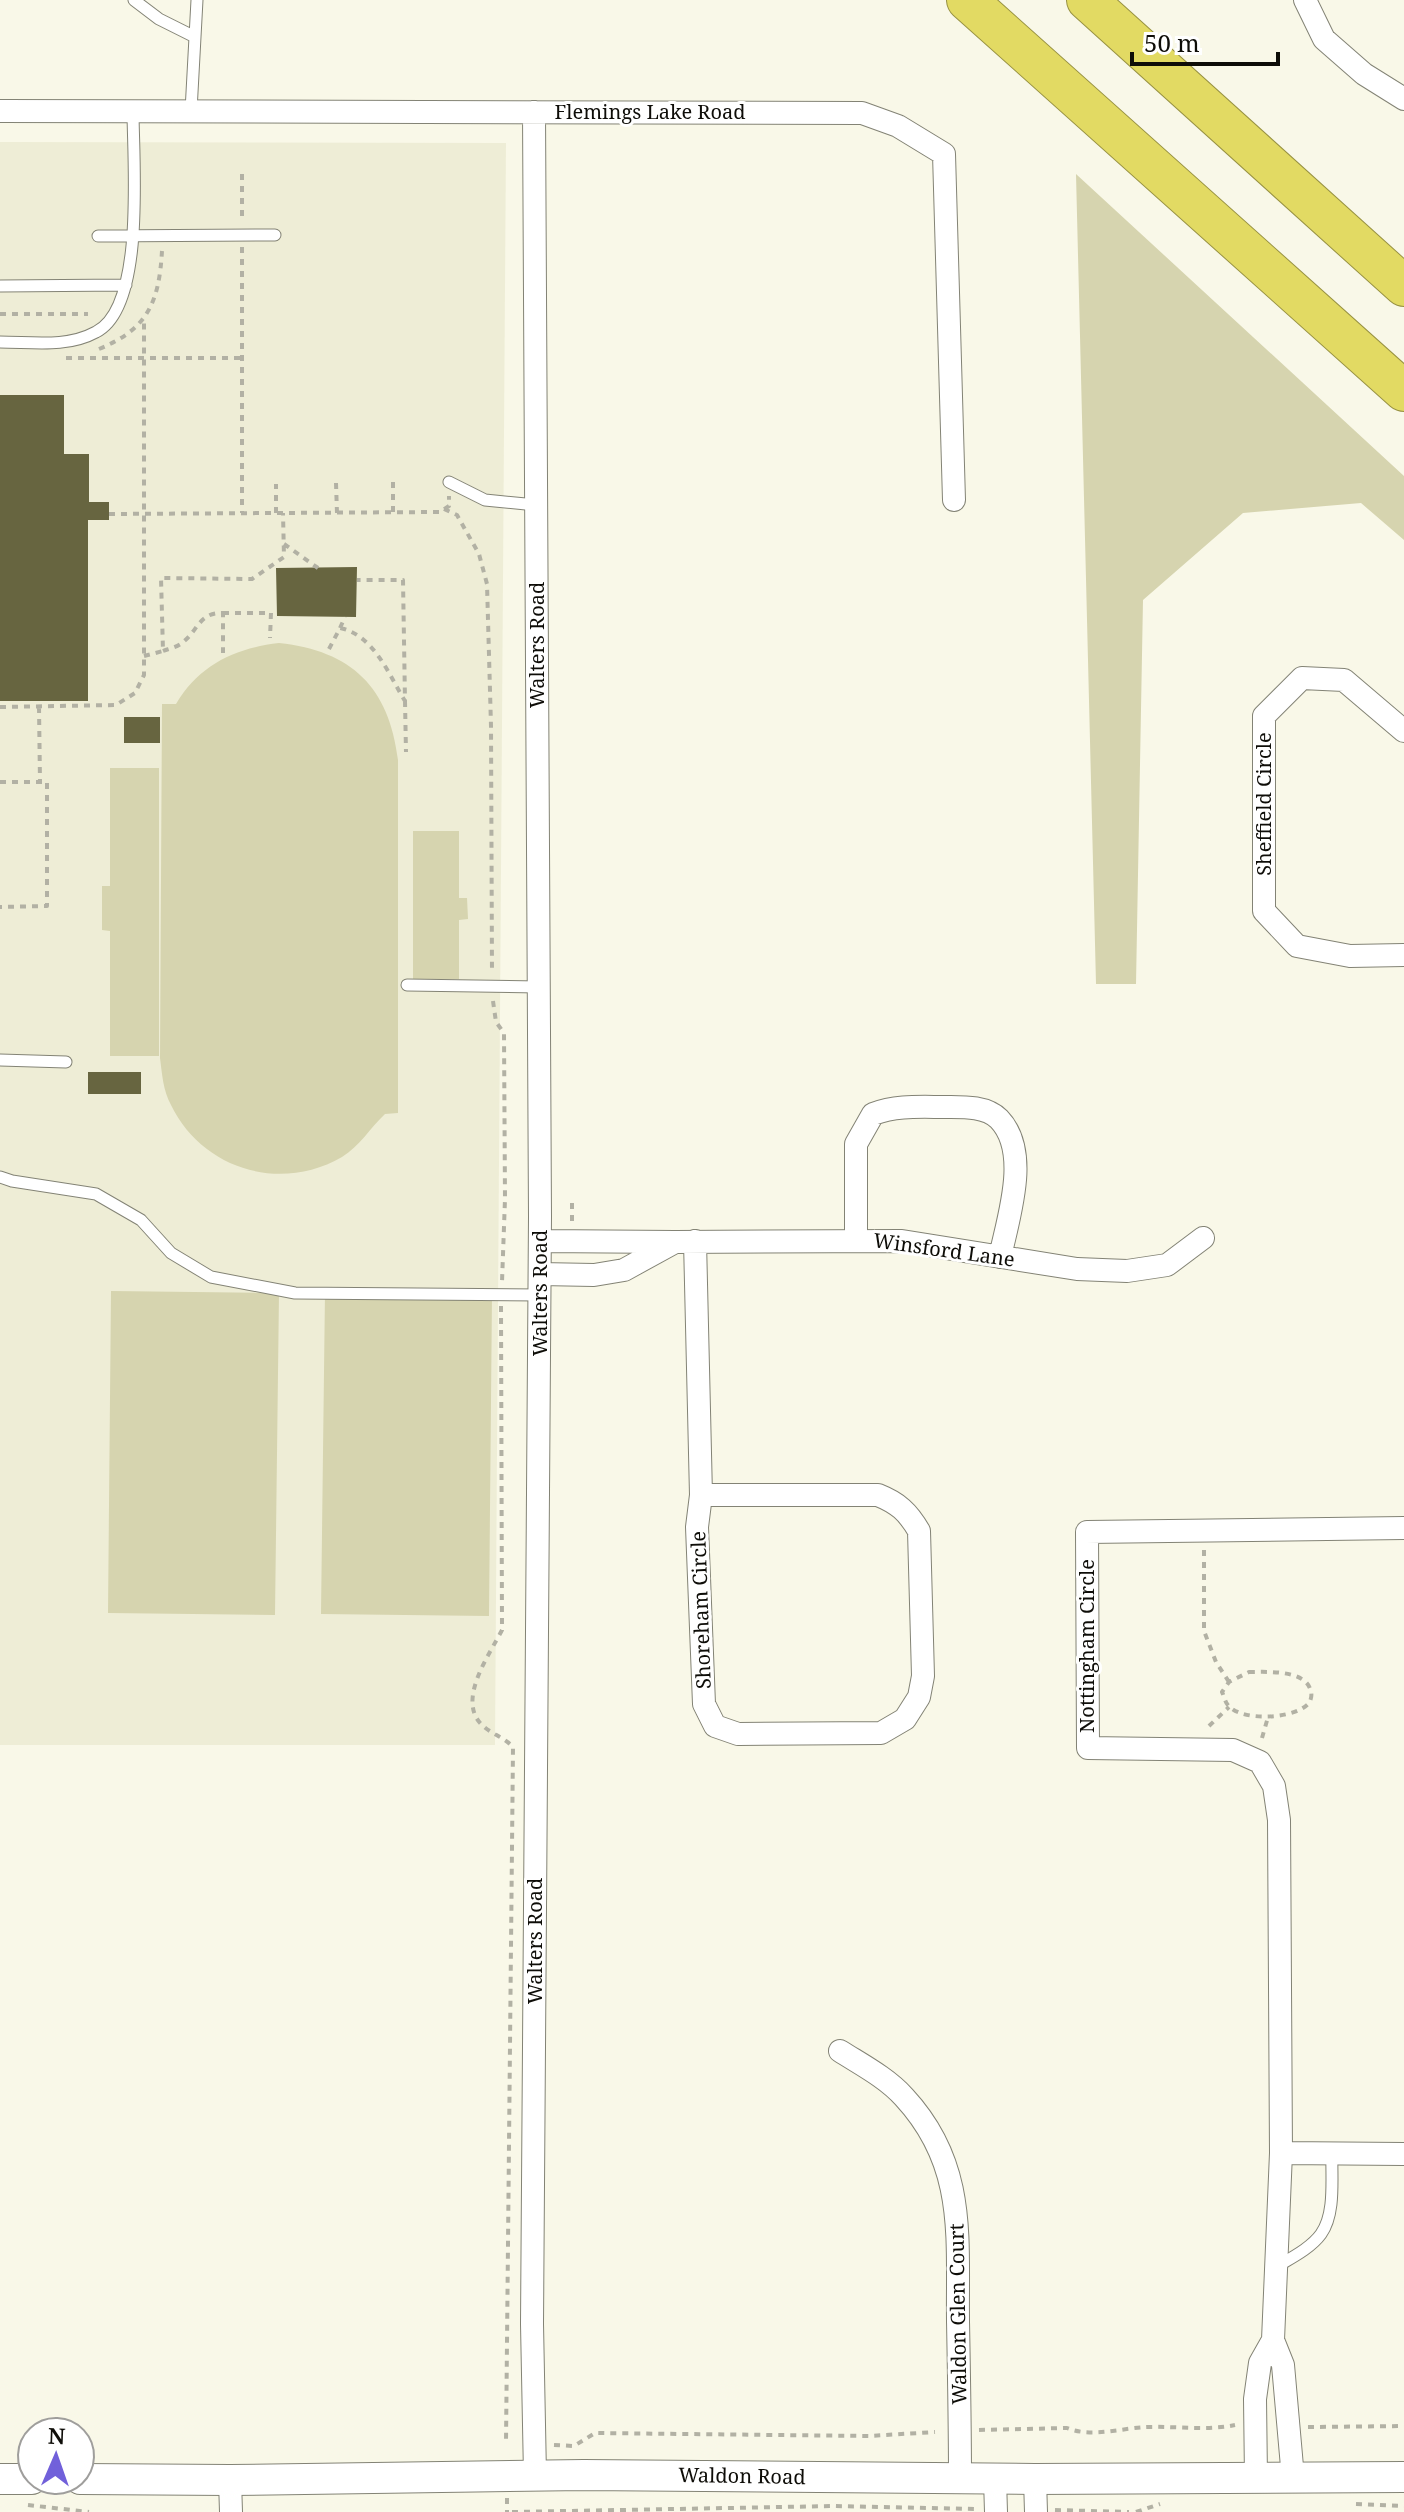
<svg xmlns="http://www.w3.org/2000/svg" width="1404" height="2512" font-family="'Noto Serif',serif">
  <rect width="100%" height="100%" fill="#f9f8e8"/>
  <path fill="#eeedd6" d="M0,142L506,143L495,1745H0Z"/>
  <path fill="#d6d4af" d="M1076,174L1404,476V540L1361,503L1243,513L1143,600L1136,984H1096Z
    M279,643C352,651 389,687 398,760V1113L385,1114C370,1128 360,1146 342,1157C280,1193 202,1169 171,1105C163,1091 162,1073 160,1058L162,704H176C199,665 235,648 279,643Z
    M110,768H159V1056H110V931L102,930V886H110Z
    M413,831H459V898H467L468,919L459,920V979H413Z
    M111,1291L279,1293L275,1615L108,1613Z
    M325,1292L492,1294L489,1616L321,1614Z"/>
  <path fill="#676540" d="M0,395H64V454H89V502H109V520H88V701H0Z
    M357,567L356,617L277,616L276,568Z
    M124,717H160V743H124Z
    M88,1072H141V1094H88Z"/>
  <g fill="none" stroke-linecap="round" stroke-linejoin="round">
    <defs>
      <path id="lane" d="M134,0L159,19L195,37
        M191,111L197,0
        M98,236L275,235
        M0,286L126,285
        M0,342C32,342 67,348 96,332C146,307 133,161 133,111
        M449,482L485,500L536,505
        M407,985L539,987
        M0,1060L66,1062
        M0,1177L12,1181L96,1194L141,1220L171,1253L211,1277L295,1293L540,1295
        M1276,2267C1291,2258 1311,2248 1321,2234C1336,2213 1331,2177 1332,2153"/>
      <path id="street" d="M1305,0L1324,39L1364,74L1404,99
        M0,111L862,113L898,126L944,154L954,500
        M534,112L540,1216L532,2324L535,2475
        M1404,731L1344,680L1302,678L1264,716V911L1297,946L1350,956L1404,955
        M856,1239V1144L873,1114C897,1105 920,1107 946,1107C963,1107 986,1106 999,1119C1031,1152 1008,1218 1000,1257
        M695,1241L701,1495L697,1527L704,1704L715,1726L738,1734L881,1733L905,1719L919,1697L923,1676L919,1531C908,1512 898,1503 878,1495H701
        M675,1242L902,1241L1077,1269L1127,1271L1167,1265L1203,1238
        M540,1274L594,1275L624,1270L675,1242L540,1241
        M840,2051C862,2065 887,2078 904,2097C967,2165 957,2237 958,2321C959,2374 960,2426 960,2479
        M1281,2153L1404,2154
        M1273,2340L1281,2153L1279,1820L1274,1786L1260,1762L1233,1750L1088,1748L1087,1532L1404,1528
        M1256,2478L1255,2399L1260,2363L1273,2340L1283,2365L1293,2478
        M995,2479L996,2512
        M1035,2479L1036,2512
        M230,2480L231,2512"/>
      <path id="secondary" d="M0,2479H32
        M80,2479L230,2480L584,2475L1035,2479L1404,2477"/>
      <path id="highway" d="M967,0L1404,391
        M1087,0L1404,286"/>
    </defs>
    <use href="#lane" stroke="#838375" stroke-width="13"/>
    <use href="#street" stroke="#838375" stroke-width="24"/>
    <use href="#secondary" stroke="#838375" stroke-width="32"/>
    <use href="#highway" stroke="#989243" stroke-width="42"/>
    <path stroke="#b2b1a4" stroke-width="4" stroke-dasharray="6 6" stroke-linecap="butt" d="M242,174V220
      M242,247V513
      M0,314H88
      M99,349C148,329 159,302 162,251
      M66,358H242
      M393,482V512
      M336,483L337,513
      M444,509L457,515L479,554L487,584L491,726L492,973
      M276,513V484
      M109,514L440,512L449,506V496
      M284,544L318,568
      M223,613H271L270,638
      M340,628L345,617
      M329,649L340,628C374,635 389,675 405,701L403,580H357
      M163,651C168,649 177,647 182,643C198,631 199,612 223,613V653
      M144,656L163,651L161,578L252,579L284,557L283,513
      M405,701L406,752
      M0,707L116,705L135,693L144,675V321
      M39,707L40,782
      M0,782H47V906L0,907
      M493,1001L496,1022L504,1033L505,1199L502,1282
      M572,1221V1198
      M501,1306L502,1630C490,1654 456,1700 482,1725C491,1734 504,1737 513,1747L506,2442
      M1204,1550V1631L1216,1662L1229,1682
      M1249,1672C1266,1672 1307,1669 1311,1692C1312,1695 1311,1700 1309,1703C1295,1719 1246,1721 1231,1708C1225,1704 1225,1698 1222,1692L1229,1682Z
      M1209,1726L1229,1707
      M1262,1738L1268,1717
      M1308,2427L1404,2426
      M979,2430L1067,2428C1091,2438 1122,2428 1147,2427C1177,2426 1205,2431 1235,2425
      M554,2445L574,2446L595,2433L869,2436L935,2432
      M507,2498V2512
      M1356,2504L1404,2506
      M28,2505L89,2512
      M1055,2510L1129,2512
      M512,2512L835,2506L978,2509
      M1136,2512L1160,2504"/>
    <use href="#lane" stroke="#fff" stroke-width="11"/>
    <use href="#street" stroke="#fff" stroke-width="22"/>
    <use href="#secondary" stroke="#fff" stroke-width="30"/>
    <use href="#highway" stroke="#e2da63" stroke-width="40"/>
  </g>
  <g text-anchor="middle" stroke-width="6" stroke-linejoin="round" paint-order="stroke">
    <g font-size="20" fill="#0e0d08" stroke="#fff">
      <text x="650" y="119">Flemings Lake Road</text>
      <text transform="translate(537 645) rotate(-90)" y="7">Walters Road</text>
      <text transform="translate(1264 804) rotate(-90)" y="7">Sheffield Circle</text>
      <text transform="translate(944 1250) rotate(8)" y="7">Winsford Lane</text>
      <text transform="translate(540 1293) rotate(-90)" y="7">Walters Road</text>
      <text transform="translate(701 1610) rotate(-92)" y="7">Shoreham Circle</text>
      <text transform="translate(1087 1646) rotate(-90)" y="7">Nottingham Circle</text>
      <text transform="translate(535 1941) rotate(-90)" y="7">Walters Road</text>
      <text transform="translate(958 2314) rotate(-91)" y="7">Waldon Glen Court</text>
      <text transform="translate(742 2476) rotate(1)" y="7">Waldon Road</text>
    </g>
  </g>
  <g transform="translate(56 2456) rotate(2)"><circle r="38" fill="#ffffff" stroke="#9f9e9c" stroke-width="2"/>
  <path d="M0-6L14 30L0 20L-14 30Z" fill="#7160da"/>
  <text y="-12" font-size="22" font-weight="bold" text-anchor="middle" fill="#0e0d08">N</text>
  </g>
  <path d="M1132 52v12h146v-12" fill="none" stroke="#0e0d08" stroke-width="4"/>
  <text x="1144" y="52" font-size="24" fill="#0e0d08" stroke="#ffffff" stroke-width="6" paint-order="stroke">50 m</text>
</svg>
